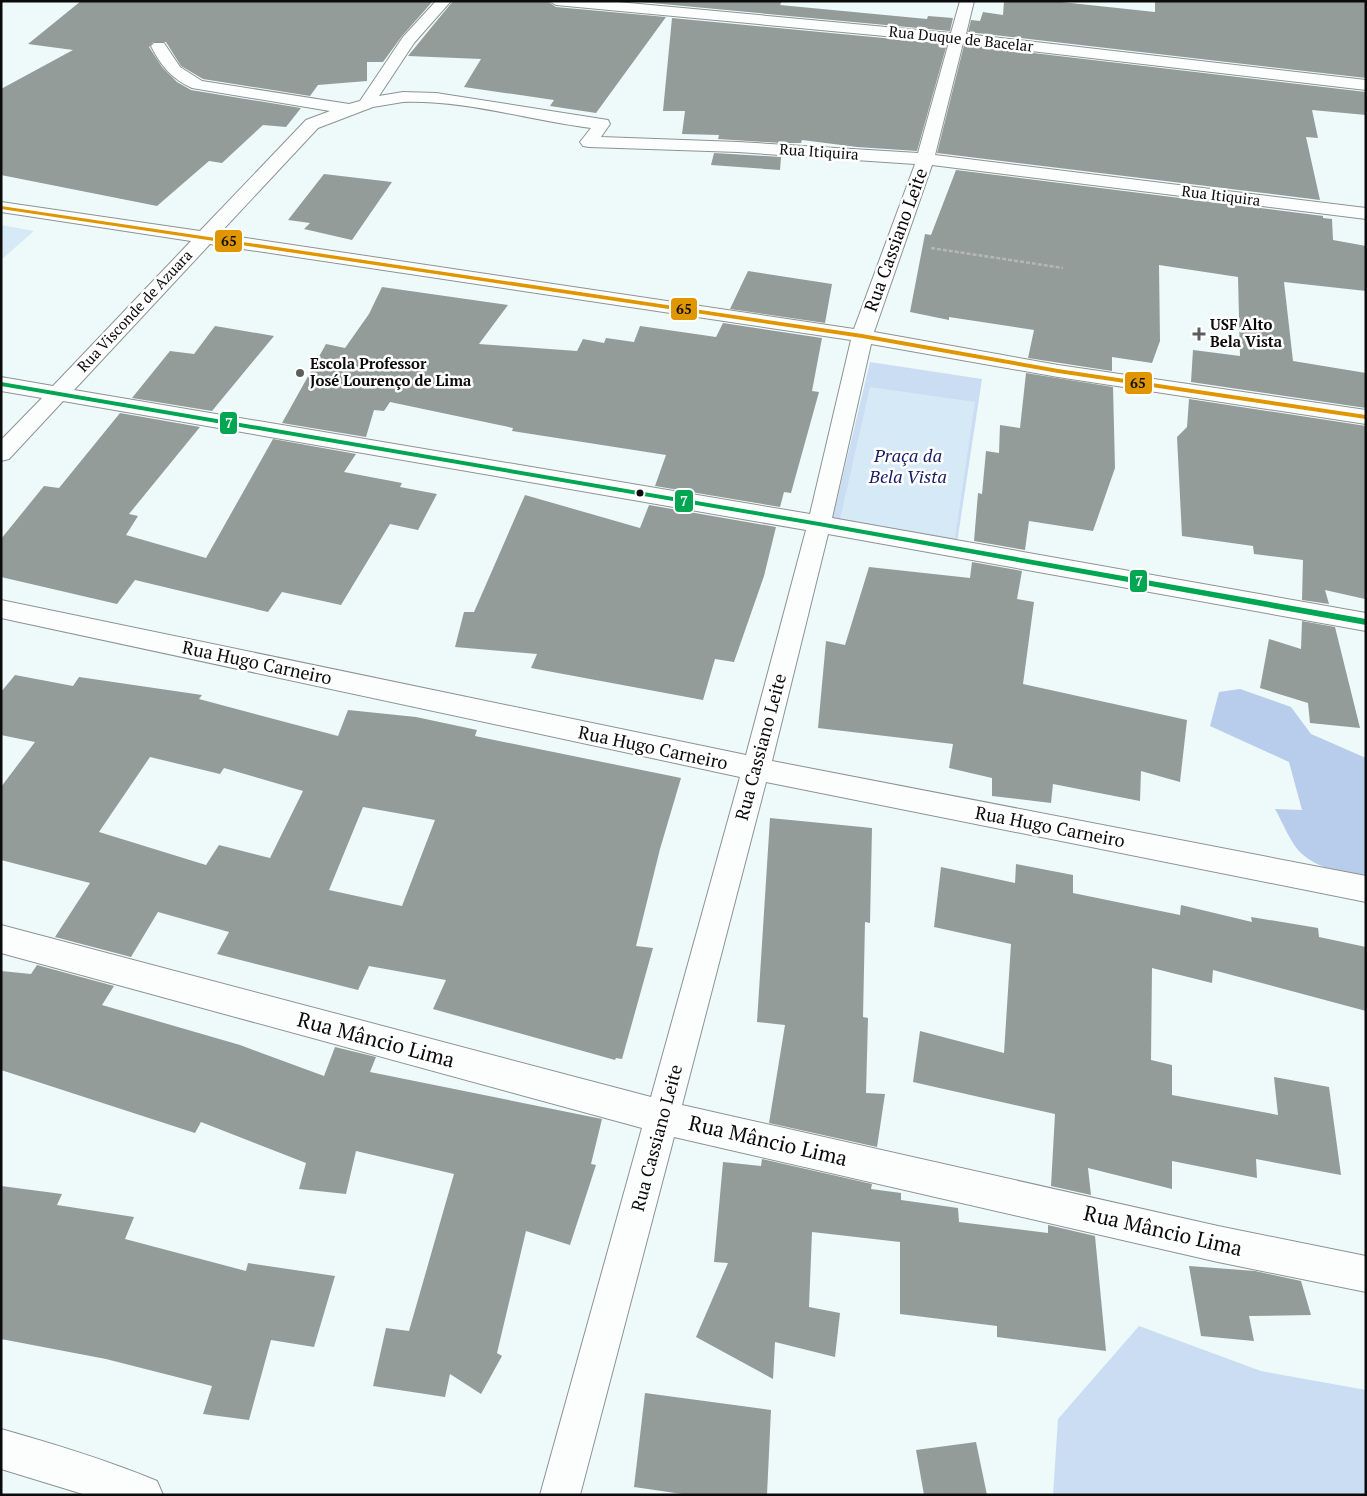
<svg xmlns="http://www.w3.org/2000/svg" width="1367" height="1496" font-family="'PT Serif',serif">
  <rect width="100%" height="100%" fill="#edfaf9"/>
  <path fill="#cbddf2" d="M870,362L982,379L957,543L832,521Z
    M1139,1326L1261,1371L1366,1390V1495H1053L1058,1419Z"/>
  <path fill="#b8cceb" d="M1240,689L1291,707L1311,734L1366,758V875C1343,873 1318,869 1301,853C1291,844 1282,821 1275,809L1302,810L1289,762L1210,726L1219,692Z"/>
  <path fill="#d5e9f6" d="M1,225L34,231L1,260Z
    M870,387L975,402L955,538L840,519Z"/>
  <path fill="#949c9a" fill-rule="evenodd" d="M81,1H433L402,36L383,62H367V81L318,85L310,96L203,79L181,66L166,42H153L149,47L162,67L177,82L191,90L301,108L286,127L263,125L222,163L209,161L157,206L1,175V89L73,50L28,44Z
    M453,1H547L556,7L666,17L596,113L550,106L554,100L464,87L481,59L408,56Z
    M630,1H782L780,5L927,19L928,16L953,18L950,31Z
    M1004,1H1052L1155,12V1H1366V78L968,32L971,20L980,21L983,12L1003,15Z
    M672,18L947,44L917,151L857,147L802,140L801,143H782L718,139L719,135L682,134L685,111H663Z
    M964,45L1366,92V115L1312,110L1318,138L1306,137L1320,200L937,153Z
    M714,153L781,157L780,170L711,165Z
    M956,170L1323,216V218L1332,219L1333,240L1366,246V291L1284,282L1293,361L1366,373V408L1191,382L1193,350L1240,356L1238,277L1159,265L1160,341L1152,363L1112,357V371L1028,358L1034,330L949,317V320L910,312L925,234L931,235Z
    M324,174L392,182L352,240L304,229L310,223L288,220Z
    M748,271L832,284L825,323L730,309Z
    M382,287L508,305L479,344L577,351L583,339L604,343L606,338L634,342L640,326L716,337L723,323L822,338L812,391L819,392L791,493L784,492L780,507L655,486L666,455L512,431L513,428L390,402L384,411L374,410L366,437L282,423L326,344L345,348L369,314Z
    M215,326L274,336L212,411L132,398L170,351L194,354Z
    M1026,373L1113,387L1115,468L1093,531L1029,521L1025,550L974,541L978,493L982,494L986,451L999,453L1000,425L1020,428Z
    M1189,399L1366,426L1365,599L1325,590L1329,604L1302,600L1303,560L1254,554L1253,546L1182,536L1177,437L1187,427Z
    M120,413L200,427L129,514L138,516L126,535L206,558L273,439L356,454L344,472L402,483L400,487L437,494L418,530L390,524L341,605L282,592L268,612L135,580L117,604L1,577V539L44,486L59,488Z
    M525,495L640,528L649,505L776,527L764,576L734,662L715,659L703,700L531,668L537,654L455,647L464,612H474Z
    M972,562L1022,571L1017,599L1034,602L1023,684L1187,720L1180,782L1141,771L1140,801L1053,784L1051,803L992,796V778L949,768L953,744L818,728L826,641L845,645L869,567L970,578Z
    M1302,621L1335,627L1360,728L1310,723L1308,703L1260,688L1269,639L1301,649Z
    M15,675L73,686L79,677L202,695L199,699L338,736L348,710L416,717L477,730L475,736L681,778L660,849L636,946L653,948L622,1059L616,1058L615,1060L433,1009L446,980L369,966L358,990L217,954L229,932L158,912L131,957L55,937L90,883L1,860V787L35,742L1,735V692ZM150,757L220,774L224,768L303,791L270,858L219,845L206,865L99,832ZM363,807L435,820L402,906L329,890Z
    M770,818L872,828L870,923L865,922L863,1017L868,1018L866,1093L885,1094L877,1147L769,1123L785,1025L757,1022Z
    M1016,864L1073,875V893L1180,915L1181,905L1252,922L1251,917L1318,928L1319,937L1366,947V1011L1213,970L1212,983L1152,968L1151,1060L1172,1065V1095L1278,1115L1274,1077L1329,1087L1341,1175L1256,1159L1257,1178L1172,1161V1189L1088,1168L1091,1195L1051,1186L1055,1114L913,1082L920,1031L1004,1053L1011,944L934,927L941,867L1015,883Z
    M37,965L114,986L102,1005L240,1045L324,1076L335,1047L376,1057L370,1072L602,1119L591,1164L596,1165L570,1245L526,1231L497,1353L502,1356L481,1394L450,1374L445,1397L373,1386L386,1328L409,1331L454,1174L356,1151L346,1194L299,1189L306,1163L201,1122L195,1133L1,1070V971L31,974Z
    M762,1159L872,1184L871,1189L901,1193V1200L958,1208L959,1222L1048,1233V1225L1095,1236L1106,1351L997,1337V1326L900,1314V1242L812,1232L809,1307L840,1313L835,1357L775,1342L773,1379L696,1337L728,1263L714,1262L723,1162L761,1166Z
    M1,1186L62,1194L57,1205L134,1217L125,1239L246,1271L248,1263L335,1276L314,1347L271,1340L249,1420L203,1414L212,1386L106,1359L1,1339Z
    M1189,1266L1255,1271L1301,1281L1311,1315L1249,1316L1254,1341L1201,1336Z
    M645,1393L771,1410L767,1495H689L634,1487Z
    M976,1442L987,1495H924L916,1450Z"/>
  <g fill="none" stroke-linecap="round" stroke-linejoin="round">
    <defs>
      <path id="minor" d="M436,1H451L414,43L379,96L403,92L436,93L608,120L610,124L601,137L738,142L918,153L949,42L556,5L549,1H607L951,33L960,1H974L966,34L1366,80V90L963,43L935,155L1366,208V219L932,165L874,332L1058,365L1366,410V424L1058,377L871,344L832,518L1366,613V631L828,534L772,761L1366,876V902L766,782L682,1105L1218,1226L1366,1256V1292L1218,1262L674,1137L580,1495H540L642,1128L1,953V925L651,1097L740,777L1,618V600L746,755L806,530L63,401L9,459L1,461V440L42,398L1,391V377L53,386L191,241L1,212V202L200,231L306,120L330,111L192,88C172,79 161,66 151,46L154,43H164L180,67L202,81L349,104L360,101L403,37ZM403,102C466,100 528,120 591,128L580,142L583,146L589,147L738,152L915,164L854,329L219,234L318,128L373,107ZM210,244L851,340L810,514L74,390Z
        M1,1429C54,1444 107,1460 157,1481L163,1495H86L1,1469Z"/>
    </defs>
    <use href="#minor" stroke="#8d9392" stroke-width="2"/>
    <path stroke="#b5b7b7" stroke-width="2.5" stroke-dasharray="4 2" stroke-linecap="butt" d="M931,248L1063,268"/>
    <use href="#minor" fill="#fcfefe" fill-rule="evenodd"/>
    <defs>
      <path id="bus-1" d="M1,206L862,334L1058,369L1366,415V419L1058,373L862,338L1,209Z"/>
      <path id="bus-2" d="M1,382L819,522L1366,619V625L819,526L1,386Z"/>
    </defs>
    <use href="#bus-1" stroke="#fff" stroke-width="3"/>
    <use href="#bus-2" stroke="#fff" stroke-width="3"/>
    <use href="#bus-1" fill="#df9601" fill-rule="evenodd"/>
    <use href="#bus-2" fill="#00a651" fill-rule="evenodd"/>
  </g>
  <g fill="#5a5f5e" stroke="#fff" stroke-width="2">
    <path d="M1196.5 326.5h5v5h5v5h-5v5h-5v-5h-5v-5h5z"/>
    <circle cx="300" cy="373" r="5"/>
  </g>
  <circle fill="#0b0b0b" stroke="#fff" stroke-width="2" cx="640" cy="493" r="4.5"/>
  <g text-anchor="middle" stroke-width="5" stroke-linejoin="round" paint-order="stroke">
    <g font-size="15" fill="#0b0b0b" stroke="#fff">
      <text transform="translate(961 39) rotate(6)" y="5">Rua Duque de Bacelar</text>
      <text transform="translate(819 152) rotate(4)" y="5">Rua Itiquira</text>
      <text transform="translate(1221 196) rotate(7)" y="5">Rua Itiquira</text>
      <text transform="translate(135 311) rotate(-47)" y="5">Rua Visconde de Azuara</text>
    </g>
    <g font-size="15" font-weight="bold" fill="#0b0b0b" stroke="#fff" text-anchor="start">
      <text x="1210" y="330">USF Alto<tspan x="1210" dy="17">Bela Vista</tspan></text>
      <text x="310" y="369">Escola Professor<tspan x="310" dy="17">José Lourenço de Lima</tspan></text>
    </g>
    <g font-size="18" fill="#0b0b0b" stroke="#fff">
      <text transform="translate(896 240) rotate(-70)" y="6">Rua Cassiano Leite</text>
      <text transform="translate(257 663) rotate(12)" y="6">Rua Hugo Carneiro</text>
      <text transform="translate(761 747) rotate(-75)" y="6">Rua Cassiano Leite</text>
      <text transform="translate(653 748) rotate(12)" y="6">Rua Hugo Carneiro</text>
      <text transform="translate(1050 827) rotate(11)" y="6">Rua Hugo Carneiro</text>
      <text transform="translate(657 1138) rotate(-75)" y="6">Rua Cassiano Leite</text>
    </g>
    <g font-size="18" font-style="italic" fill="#161c67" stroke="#fff">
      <text x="908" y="462">Praça da<tspan x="908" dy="21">Bela Vista</tspan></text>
    </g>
    <g font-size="21" fill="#0b0b0b" stroke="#fff">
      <text transform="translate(376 1040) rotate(15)" y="7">Rua Mâncio Lima</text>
      <text transform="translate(768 1141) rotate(13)" y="7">Rua Mâncio Lima</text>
      <text transform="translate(1163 1231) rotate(13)" y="7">Rua Mâncio Lima</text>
    </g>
  </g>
  <g stroke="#fff" stroke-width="2">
    <rect x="214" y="229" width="29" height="24" rx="5" fill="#df9601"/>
    <rect x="670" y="297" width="28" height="24" rx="5" fill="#df9601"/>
    <rect x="1124" y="371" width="29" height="24" rx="5" fill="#df9601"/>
    <rect x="219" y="411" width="19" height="24" rx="5" fill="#00a651"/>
    <rect x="674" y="489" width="20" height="24" rx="5" fill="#00a651"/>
    <rect x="1129" y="569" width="19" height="24" rx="5" fill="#00a651"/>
  </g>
  <g font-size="14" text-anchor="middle" font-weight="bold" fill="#fff">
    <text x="229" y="428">7</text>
    <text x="684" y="506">7</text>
    <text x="1139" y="586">7</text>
  </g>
  <g font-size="14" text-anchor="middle" font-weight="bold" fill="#111">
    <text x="229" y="246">65</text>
    <text x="684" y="314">65</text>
    <text x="1138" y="388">65</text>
  </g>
  <rect width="1367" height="1496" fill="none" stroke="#0b0b0b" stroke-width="5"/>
</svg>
